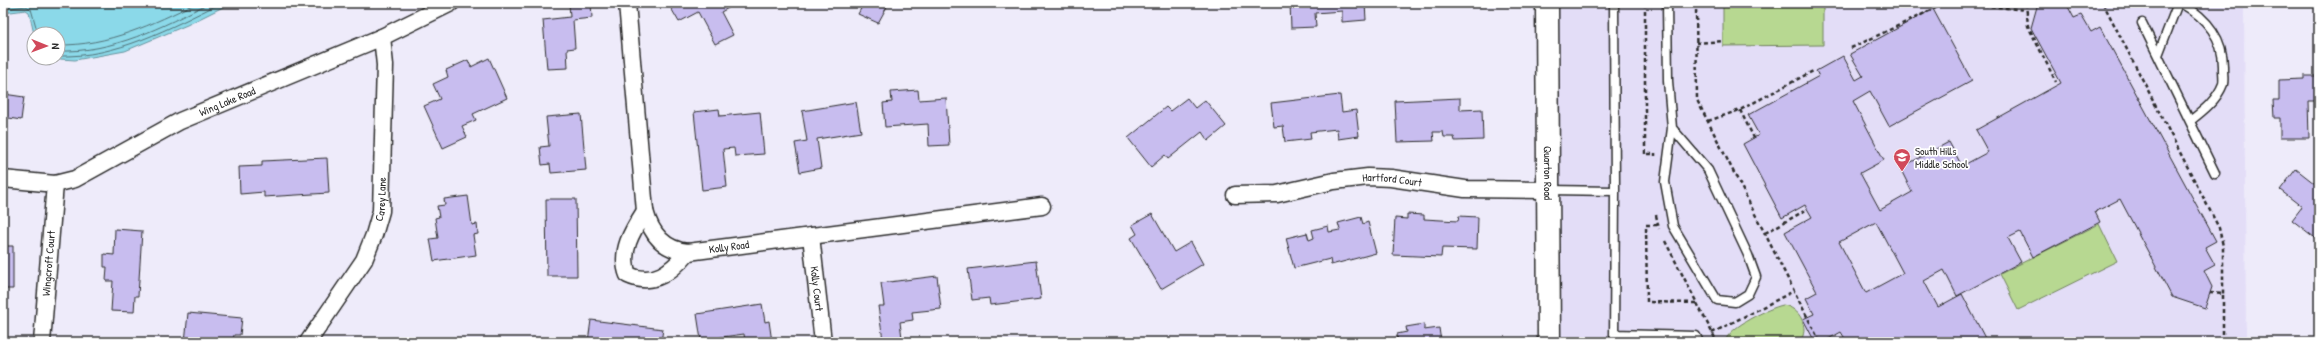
<svg xmlns="http://www.w3.org/2000/svg" width="2322" height="345" font-family="'Patrick Hand',sans-serif">
  <rect width="100%" height="100%" fill="#eeebfa"/>
  <filter id="ink" filterUnits="userSpaceOnUse"><feTurbulence type="fractalNoise" baseFrequency=".025" numOctaves="2"/><feDisplacementMap in="SourceGraphic" scale="8" xChannelSelector="R" yChannelSelector="G"/><feConvolveMatrix kernelMatrix="1 2 1 2 8 2 1 2 1" color-interpolation-filters="sRGB"/></filter>
  <g filter="url(#ink)">
    <path fill="#e3ddf7" d="M1558,3H2244L2246,342H1561Z"/>
    <path fill="#b7d891" stroke="#71825e" d="M1723,3H1823V45L1723,46Z
      M2099,224L2117,261L2018,310L2000,274Z
      M1783,305C1800,308 1810,327 1800,342H1725C1728,327 1769,308 1783,305Z"/>
    <path fill="#8bd9e9" stroke="#65939d" d="M3,3H231L187,25L125,51L75,60L46,58H58V34H34L29,12L26,10L3,13Z"/>
    <g fill="none" stroke-linecap="round" stroke-linejoin="round">
      <path stroke="#517177" stroke-width="1" d="M3,9L26,6L31,9L38,34
        M58,45C108,46 153,24 196,3
        M58,51C113,53 162,27 209,3
        M58,56C117,58 169,28 221,3"/>
    </g>
    <path fill="#c8bdef" stroke="#2b2b2b" fill-rule="evenodd" d="M569,3H591L592,18L573,20L575,48L567,49L568,68L547,69L543,20L570,17Z
      M668,3H731L732,6L721,12L733,35L715,44L698,12L679,22Z
      M864,3H889L878,23L858,14Z
      M1290,3H1365L1366,20L1342,22V11L1315,13L1316,27L1291,28Z
      M1434,3H1481V6H1434Z
      M2038,3H2066L2074,18L2081,15L2091,32L2100,27L2216,241L2205,247L2215,265L2204,271L2212,287L2205,308L2172,297L2120,199L2095,212L2100,222L2033,257L2020,232L2008,238L2021,262L1957,296L1944,270L1924,281L1938,307L1962,294L1987,342H1847L1841,332L1823,342H1815L1803,319L1814,314L1806,298L1817,292L1785,232L1812,217L1805,205L1782,218L1743,144L1759,135L1748,115L1819,76L1816,71L1843,56L1856,80L1863,76L1850,54L1933,9L1972,81L1889,126L1870,91L1853,101L1884,160L1860,173L1880,210L1912,192L1900,168L1949,142L1962,166L1988,152L1976,130L2061,83L2031,28ZM1876,222L1903,273L1866,293L1839,242Z
      M489,58L507,98L473,114L476,120L462,126L467,137L443,148L424,106L440,99L433,84L448,77L446,70L468,60L471,67Z
      M7,68L4,94L24,97L21,120L3,117V69Z
      M2304,76H2319V101H2308L2309,138H2280V118H2274L2273,100H2279V80L2304,79Z
      M918,90L919,100L946,98L949,145L929,146L928,124L885,127L883,103L892,102L891,92Z
      M1340,95L1342,112L1356,110L1359,136L1338,139L1337,129L1310,132L1311,139L1285,142L1283,126L1274,127L1271,103Z
      M1187,98L1195,108L1205,100L1226,126L1208,141L1202,132L1168,159L1165,155L1151,167L1128,138L1166,107L1170,111Z
      M1460,98V110L1482,109L1483,140L1455,141L1454,137H1444L1443,132H1433L1434,141L1397,142L1395,101Z
      M856,102L861,132L817,139L821,168L800,172L795,143L807,141L802,111Z
      M719,109L720,116L760,112L764,154L735,156L734,148L723,149L727,187L702,190L694,112Z
      M581,114L586,170L551,173L550,164L542,165L540,147L549,146L546,117Z
      M327,158L329,193L264,197V192L240,194L239,167L262,166V161Z
      M2296,169L2319,187V241L2292,220L2302,207L2280,190Z
      M468,196L472,225L477,224L478,234L473,235L476,255L434,261L430,239L438,238L435,218L439,217L437,206L445,205L444,199Z
      M546,199H576L577,276H547Z
      M1152,214L1174,252L1191,242L1203,264L1161,289L1131,238L1137,234L1132,225Z
      M1407,214L1424,215V219L1458,221L1459,216L1478,217L1477,249L1442,248L1441,257L1393,255L1395,218L1407,219Z
      M1361,217L1363,224L1368,222L1376,253L1331,265L1330,259L1294,268L1286,238L1307,233L1309,240L1314,238L1312,230L1328,226L1329,232L1340,230L1338,223Z
      M115,229L142,231L138,296H135L134,312L111,311L113,281H106L107,267H104V254L114,255Z
      M3,246H13V289H3Z
      M1036,261L1041,299L990,305L989,298L972,300L968,269Z
      M937,276L941,309L912,312L913,320L900,322L902,338L883,340L878,306H884L881,283Z
      M762,304L765,322L769,321L772,342H745L744,334L701,340L697,314Z
      M188,313L242,318L240,335H234L233,341L227,342H185Z
      M591,320L663,329L661,342H588Z
      M1424,324V330L1439,328L1441,342H1398L1397,334L1407,332L1406,327Z"/>
    <g fill="none" stroke-linecap="round" stroke-linejoin="round">
      <defs>
        <path id="lane" d="M1614,3L1615,191L1614,342
          M1667,3L1668,81L1672,128L1665,182L1673,226L1717,300L1735,302L1748,294L1756,277L1748,255L1708,170L1672,128
          M2181,3C2207,18 2224,38 2223,69C2223,74 2224,80 2223,84C2217,100 2203,111 2190,121
          M2142,23L2215,173
          M2158,55L2178,3
          M1549,190L1615,191
          M1614,334L1696,336L1699,342"/>
        <g id="street">
          <path id="s1" d="M627,3L645,211C651,234 664,250 688,252L1042,206"/>
          <path id="s2" d="M3,179L55,184L75,179L180,121L382,37L451,3"/>
          <path id="s3" d="M1235,195L1277,194L1334,181L1368,177L1391,178L1465,189L1549,190"/>
          <path d="M645,211C632,231 619,252 628,275C654,287 672,271 688,252"/>
          <path id="s4" d="M811,236L823,342"/>
          <path id="s5" d="M42,342L55,184"/>
          <path id="s6" d="M308,342L364,260L374,235L381,211L385,65L382,37"/>
        </g>
        <g id="secondary">
          <path id="s7" d="M1547,3L1549,342"/>
        </g>
      </defs>
      <use href="#lane" stroke="#2b2b2b" stroke-width="11"/>
      <use href="#street" stroke="#2b2b2b" stroke-width="19"/>
      <use href="#secondary" stroke="#2b2b2b" stroke-width="25"/>
      <path stroke="#2b2b2b" stroke-width="2.5" stroke-dasharray="4 3" stroke-linecap="butt" d="M1645,3V154H1655V156
        M1696,3L1697,100L1820,342
        M1963,3L2025,10
        M2026,3L2028,26L2056,82
        M2103,3L2219,228L2223,246V294
        M1696,43L1723,41
        M1851,48L1946,3
        M1740,110L1754,138
        M1708,121L1740,110L1813,71
        M1656,215L1659,229
        M1657,225H1646L1647,302L1696,303
        M1765,233L1806,210
        M1665,241L1717,342
        M2210,293L2223,294V342
        M1712,333L1794,291
        M1815,342L1819,340"/>
      <use href="#lane" stroke="#fff" stroke-width="8"/>
      <use href="#street" stroke="#fff" stroke-width="16"/>
      <use href="#secondary" stroke="#fff" stroke-width="22"/>
    </g>
  </g>
  <defs>
    <symbol id="school-pin" viewBox="-11 -11 22 30"><path d="M0 17L-7.5 6A9.5 9.5 0 1 1 7.5 6Z" fill="#d1495b" stroke="#fff"/><path d="M0-5L7-2L0 1L-7-2ZM-4 1L0 2.5L4 1V4Q0 6-4 4Z" fill="#fff"/></symbol>
  </defs>
  <g fill-rule="evenodd">
    <use href="#school-pin" x="1892" y="147" width="20" height="27"/>
  </g>
  <g text-anchor="middle" stroke-width="3.5" stroke-linejoin="round" paint-order="stroke">
    <g font-size="11" fill="#2b2b2b" stroke="#fff">
      <text dy="4" stroke="none"><textPath href="#s2" startOffset="244">Wing Lake Road</textPath></text>
      <text dy="4" stroke="none"><textPath href="#s7" startOffset="170">Quarton Road</textPath></text>
      <text dy="4" stroke="none"><textPath href="#s3" startOffset="159">Hartford Court</textPath></text>
      <text dy="4" stroke="none"><textPath href="#s6" startOffset="163">Carey Lane</textPath></text>
      <text dy="4" stroke="none"><textPath href="#s1" startOffset="314">Kolly Road</textPath></text>
      <text dy="4" stroke="none"><textPath href="#s5" startOffset="79">Wingcroft Court</textPath></text>
      <text dy="4" stroke="none"><textPath href="#s4" startOffset="53">Kolly Court</textPath></text>
    </g>
    <g font-size="11" fill="#2b2b2b" stroke="#fff" text-anchor="start">
      <text x="1915" y="155">South Hills<tspan x="1915" dy="13">Middle School</tspan></text>
    </g>
  </g>
  <rect width="2322" height="345" fill="none" stroke="#fff" stroke-width="16"/>
  <rect x="8" y="8" width="2306" height="329" fill="none" stroke="#2b2b2b" stroke-width="1.5" filter="url(#ink)"/>
  <g transform="translate(46 46) rotate(91)"><circle r="19" fill="#ffffff" stroke="#aaaaaa"/>
  <path d="M0-3L7 15L0 10L-7 15Z" fill="#d1495b"/>
  <text y="-6" font-size="11" font-weight="bold" text-anchor="middle" fill="#2b2b2b">N</text>
  </g>
</svg>
